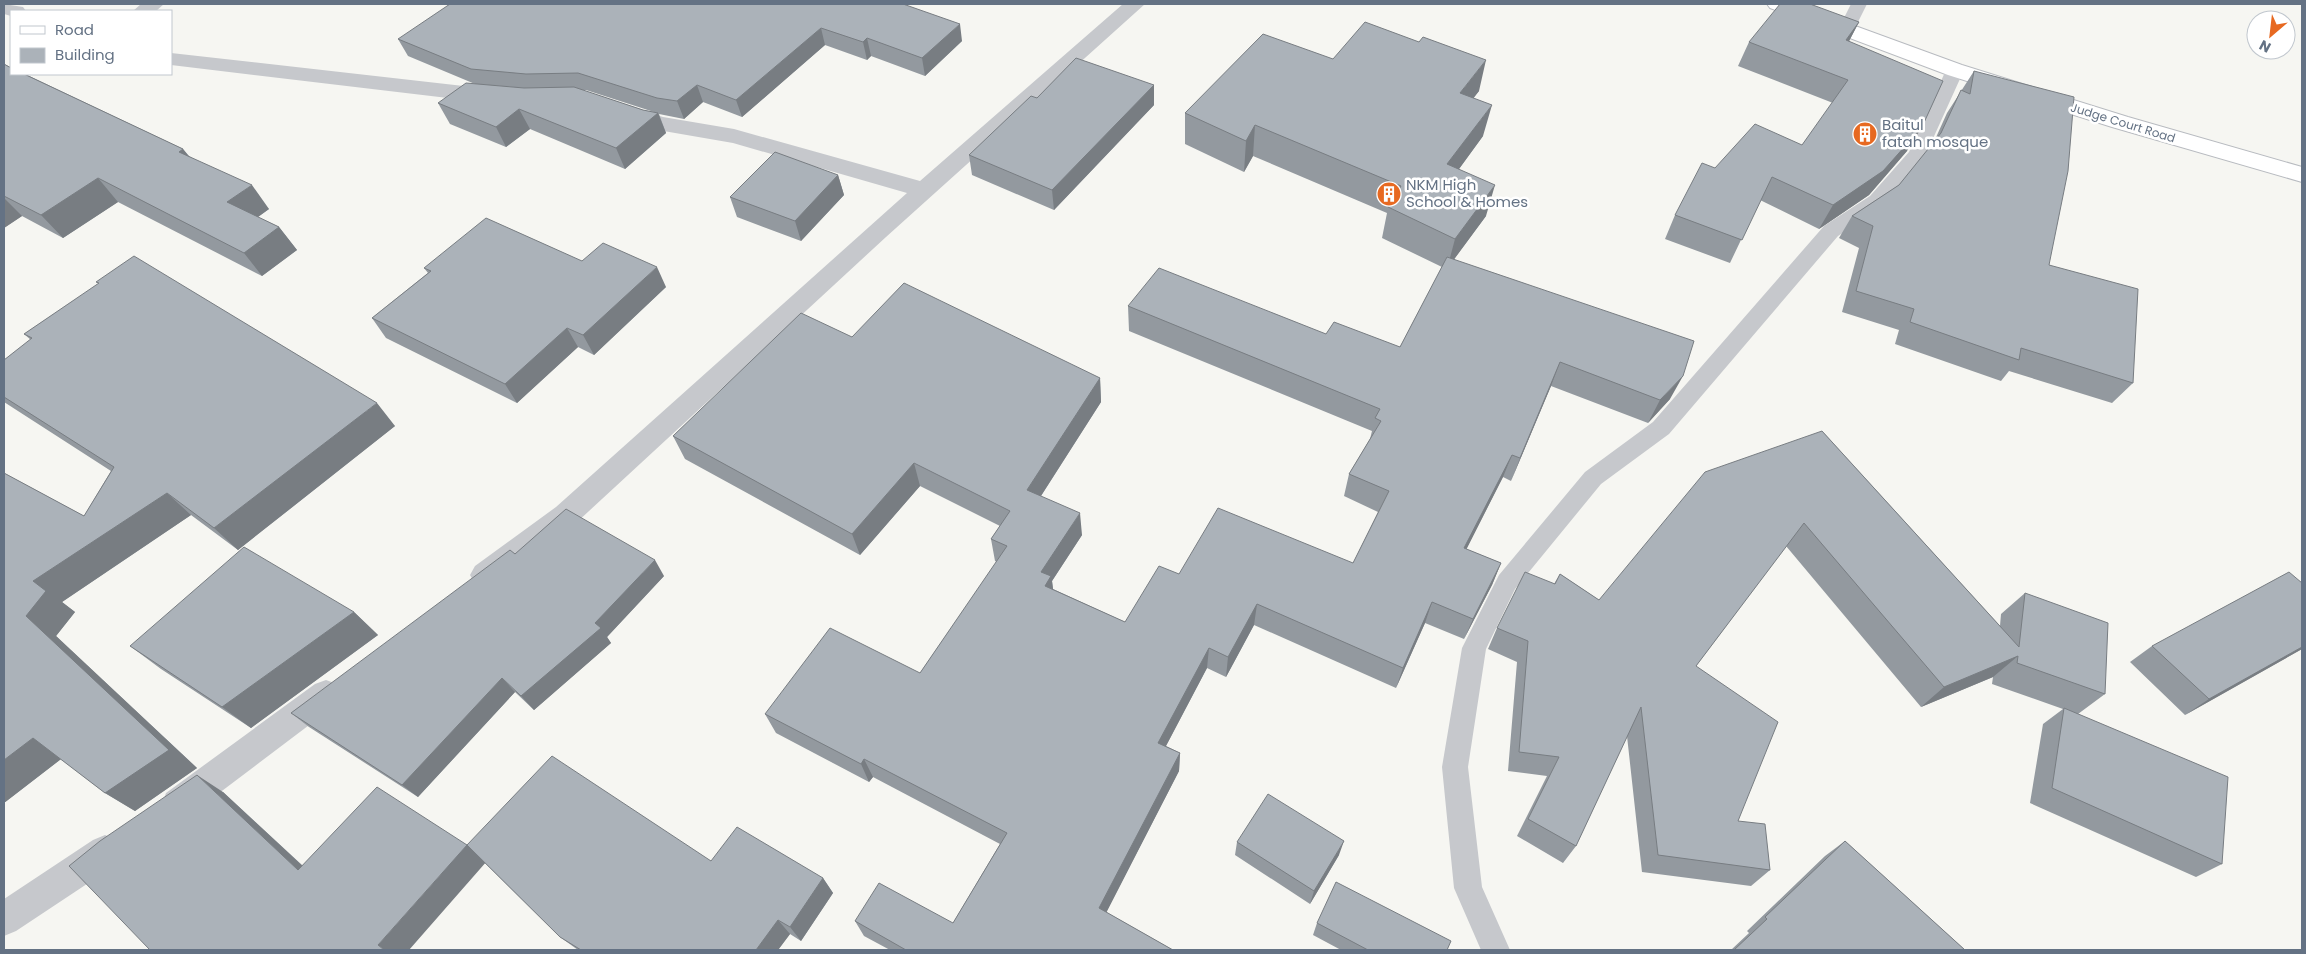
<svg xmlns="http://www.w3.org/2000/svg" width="2306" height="954" font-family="Poppins,sans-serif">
  <rect width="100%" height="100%" fill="#f6f6f2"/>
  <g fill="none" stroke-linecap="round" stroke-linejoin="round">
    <defs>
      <path id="secondary" d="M1767,4H1795L1962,65L2128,117L2302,167V182L2112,127L1948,75L1770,8Z"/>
    </defs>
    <use href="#secondary" stroke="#b8bbc0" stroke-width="2"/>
    <path fill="#c6c8cc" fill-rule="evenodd" d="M1851,4H1867L1853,32H1841L1839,28Z
      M1955,65L1961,66L1964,70L1926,154L1884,206L1838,236L1669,434L1601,484L1515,589L1486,649L1468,767L1482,887L1510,950H1481L1454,888L1442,767L1462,648L1499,575L1585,472L1653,422L1824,226L1870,196L1909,152L1946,70L1949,66Z"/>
    <path fill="#c6c8cc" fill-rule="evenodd" d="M4,4L23,7L26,11H11V16L4,14Z
      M141,4H164L156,11H133Z
      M1123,4H1145L886,237L576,523L495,584L485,587L475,584L470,575L475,566L556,507L907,193L733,143L652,129L620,118L617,113L620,108L628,106L663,117L734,129L920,181Z
      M171,53L490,89L498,91L501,96L498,101L490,103L171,65Z
      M326,680L337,684L341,694L337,704L190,815L178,820L166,815L162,804L166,793L315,684Z
      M105,835L117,840L122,852L117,864L16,931L4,936V899L93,840Z"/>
    <use href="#secondary" fill="#fff" fill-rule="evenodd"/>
  </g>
  <path fill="#93999f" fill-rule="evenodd" d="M903,4L962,41L925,76L871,56L867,60L825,45L742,117L703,102L684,119L659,114L666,133L625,169L530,129L506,147L450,124L438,103L475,84L408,56L398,39ZM582,90H586L654,112L643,110Z
    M1859,22L1849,41L1907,151L1869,195L1819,229L1760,200L1730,263L1665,239L1675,215L1715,168L1802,145L1833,103L1738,66L1749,42Z
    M1333,59L1479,91L1473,98L1483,136L1459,169L1486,216L1454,259L1670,399L1648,423L1551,386L1511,481L1503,477L1466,549L1501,563L1492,585L1464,639L1425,623L1396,688L1254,625L1226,677L1207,668L1166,746L1180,753L1179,771L1106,912L1173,950H890L864,936L855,921L953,923L1000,844L873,777L869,782L776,733L765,714L920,673L997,562L995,561L991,539L1000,526L920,486L860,555L685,459L673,436L852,337L1100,378L1101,402L1041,496L1082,535L1052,581L1053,589L1125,622L1179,574L1353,563L1378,512L1344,496L1349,474L1370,439L1372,431L1129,331L1128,306L1326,334L1400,347L1442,267L1382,238L1387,213L1253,156L1244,172L1185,144V113Z
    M4,64L183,149L189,156L269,209L258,217L279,227L297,250L262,276L118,202L63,238L22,216L4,228Z
    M1974,71L2049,265L2133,383L2112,403L2009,371L2001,381L1895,344L1899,330L1842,312L1859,248L1839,238L1852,216L1899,185L1933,144L1947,113Z
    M1154,85V105L1054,210L972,175L969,155L1037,98Z
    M838,175L844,195L801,241L737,217L730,197Z
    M582,261L666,287L594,355L578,347L517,403L386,338L372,318L428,273L424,268Z
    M96,282L395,426L238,550L191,515L62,602L75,612L56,636L197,768L135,811L105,793L61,759L4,803V473L84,516L111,471L4,402V360L31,340L24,334L99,284Z
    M1822,431L2000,626L2001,614L2025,593L2105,694L2078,714L2222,864L2196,877L2030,803L2043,724L2063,709L1992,684L1993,677L1921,707L1786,546L1696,666L1738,821L1770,870L1751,886L1642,872L1627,736L1576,846L1563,863L1517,836L1547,776L1508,771L1517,662L1488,649L1497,628L1554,584L1560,574L1599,600Z
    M515,554L664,576L607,637L611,643L534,710L515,692L418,797L309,727L291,713Z
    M2302,583V649L2185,715L2130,662L2152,646Z
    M354,612L378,635L251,728L161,669L130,646Z
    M223,792L302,865L467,845L711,861L823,878L833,893L801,941L790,934L778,950H578L560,937L485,863L150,950Z
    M1845,841L1965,950H1731L1749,933L1747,931L1825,856Z
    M1237,842L1339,855L1310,904L1235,855Z
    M1317,923L1447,950H1341L1313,935Z"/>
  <path fill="#787d82" d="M1859,22L1847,45L1846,40Z
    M960,24L962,41L925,76L922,58Z
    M821,28L825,45L742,117L736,100Z
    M867,38L871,56L867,60L863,42Z
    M1486,60L1479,91L1453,125L1460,93Z
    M697,85L703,102L684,119L677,101Z
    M1154,85V105L1054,210L1052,190Z
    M1492,105L1483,136L1440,195L1447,164Z
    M519,109L530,129L506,147L496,127Z
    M658,113L666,133L625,169L616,148Z
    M1255,125L1253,156L1244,172L1246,141Z
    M1922,127L1907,151L1869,195L1819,229L1833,205Z
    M183,149L202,173L179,152Z
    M838,175L844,195L801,241L795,221Z
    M98,178L118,202L63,238L41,215Z
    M252,185L269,209L245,226L227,202Z
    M1495,185L1486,216L1447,269L1455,239Z
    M4,198L22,216L4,228Z
    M279,227L297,250L262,276L244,253Z
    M657,267L666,287L594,355L583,335Z
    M567,328L578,347L517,403L505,384Z
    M1560,362L1551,386L1511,481L1520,458Z
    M1683,376L1670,399L1648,423L1660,400Z
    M1100,378L1101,402L1030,513L1027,490Z
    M377,403L395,426L238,550L214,528Z
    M1512,455L1503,477L1456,570L1464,548Z
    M914,463L920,486L860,555L852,534Z
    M167,493L191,515L62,602L75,612L56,636L197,768L135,811L105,793L26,616L33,581Z
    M1080,513L1082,535L1052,581L1054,597L1048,607L1041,572Z
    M655,560L664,576L607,637L611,643L534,710L521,696L595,623Z
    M1501,563L1492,585L1464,639L1473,619Z
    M1432,602L1425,623L1396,688L1403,668Z
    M1257,604L1254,625L1226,677L1228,657Z
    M354,612L378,635L251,728L222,707Z
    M2302,647V649L2185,715L2209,699Z
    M1209,648L1207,668L1158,761V743Z
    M2018,656L1993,677L1921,707L1944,687Z
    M502,678L515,692L418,797L402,785Z
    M33,738L65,756L4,803V760Z
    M1180,753L1179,771L1101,923L1099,908Z
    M864,759L873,777L869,782L861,764Z
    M197,775L223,792L323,885L298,870Z
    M1344,841L1339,855L1310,904L1314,891Z
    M467,845L487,861L409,950H384L378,945Z
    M823,878L833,893L801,941L790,927Z
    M778,920L790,934L778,950H756Z"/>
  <path fill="#abb2b9" stroke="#787d82" d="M450,4H903L960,24L922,58L867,38L863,42L821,28L736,100L697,85L677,101L657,98L578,73L526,74L471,69L398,39Z
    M1780,4H1810L1859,22L1846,40L1943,81L1922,127L1883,171L1833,205L1772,177L1742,240L1675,215L1702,163L1715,168L1755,124L1802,145L1848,80L1749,42Z
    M1365,22L1419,42L1423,37L1486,60L1460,93L1492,105L1447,164L1495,185L1455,239L1388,207L1401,186L1255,125L1246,141L1185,113L1263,34L1333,59Z
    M1076,58L1154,85L1052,190L969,155L1031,96L1037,98Z
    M4,64L11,68V74H24L183,149L179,152L252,185L227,202L279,227L244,253L98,178L41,215L4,196Z
    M1974,71L2074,97L2068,171L2049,265L2138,289L2133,383L2021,348L2019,360L1910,322L1914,309L1856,291L1873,226L1852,216L1899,185L1941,133L1961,90L1970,94Z
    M466,83L524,88L574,87L643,110L658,113L616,148L519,109L496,127L438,103Z
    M775,152L838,175L795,221L730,197Z
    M486,218L582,261L603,243L657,267L583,335L567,328L505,384L372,318L431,271L424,268Z
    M134,256L377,403L214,528L167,493L33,581L46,591L26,616L169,750L105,793L33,738L4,760V473L84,516L114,467L4,397V360L32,338L24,334L99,283L96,282Z
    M1447,257L1694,341L1683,376L1660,400L1560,362L1520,458L1512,455L1464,548L1501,563L1473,619L1432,602L1403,668L1257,604L1228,657L1209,648L1158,743L1180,753L1099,908L1173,950H906L855,921L879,883L953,923L1007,833L864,759L861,764L765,714L830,628L920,673L1007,546L991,539L1010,511L914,463L852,534L673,436L801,313L852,337L904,283L1100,378L1027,490L1080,513L1041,572L1051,576L1045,586L1125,622L1159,566L1179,574L1218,508L1353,563L1389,491L1349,474L1381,421L1375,418L1380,409L1128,306L1159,268L1326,334L1334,322L1400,347Z
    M1822,431L2019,647L2025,593L2108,623L2105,694L2017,663L2018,656L1944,687L1804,523L1696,666L1778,722L1738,821L1765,824L1770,870L1658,855L1641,707L1576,846L1528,819L1559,757L1519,752L1528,641L1497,628L1525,572L1555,584L1560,574L1599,600L1705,472Z
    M566,509L655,560L595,623L601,628L521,696L502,678L402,785L291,713L510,550L515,554Z
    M244,547L354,612L222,707L130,646Z
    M2289,572L2302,583V647L2209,699L2152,646Z
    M2064,708L2228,777L2222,864L2052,788Z
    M552,756L711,861L737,827L823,878L790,927L778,920L756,950H581L560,937L467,845L378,945L384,950H150L69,866L100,841L197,775L298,870L377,787L467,845Z
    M1268,794L1344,841L1314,891L1237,842Z
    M1845,841L1965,950H1734L1767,919L1765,917Z
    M1336,882L1451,941L1447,950H1368L1317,923Z"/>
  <defs>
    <symbol id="building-disc" viewBox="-11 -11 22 22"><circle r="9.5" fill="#e76921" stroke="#fff"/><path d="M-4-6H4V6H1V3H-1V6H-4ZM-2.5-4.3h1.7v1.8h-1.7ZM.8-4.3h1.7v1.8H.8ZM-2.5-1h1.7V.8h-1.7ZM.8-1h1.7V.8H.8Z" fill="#fff"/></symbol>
  </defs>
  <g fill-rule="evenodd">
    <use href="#building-disc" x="1851" y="120" width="28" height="28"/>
    <use href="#building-disc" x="1375" y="180" width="28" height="28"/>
  </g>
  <g text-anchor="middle" stroke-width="5" stroke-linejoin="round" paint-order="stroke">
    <g font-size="12" fill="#647284" stroke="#fff">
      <text transform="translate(2123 123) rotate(17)" y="4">Judge Court Road</text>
    </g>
    <g font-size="15" fill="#647284" stroke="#fff" text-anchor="start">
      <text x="1882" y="130">Baitul<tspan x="1882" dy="17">fatah mosque</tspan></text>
      <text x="1406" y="190">NKM High<tspan x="1406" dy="17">School &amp; Homes</tspan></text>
    </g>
  </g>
  <rect width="2306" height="954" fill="none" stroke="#647284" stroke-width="10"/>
  <rect x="10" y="10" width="162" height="65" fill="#ffffff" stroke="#c1c7ce"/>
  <rect x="20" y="26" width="25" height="8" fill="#ffffff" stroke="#c1c7ce"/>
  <text x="55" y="35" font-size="15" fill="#647284">Road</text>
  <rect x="20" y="48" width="25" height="15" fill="#abb2b9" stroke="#c1c7ce"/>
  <text x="55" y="60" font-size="15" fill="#647284">Building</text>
  <g transform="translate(2271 35) rotate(208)"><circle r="24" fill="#ffffff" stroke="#c1c7ce"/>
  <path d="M0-4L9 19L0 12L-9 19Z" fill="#e76921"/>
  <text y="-8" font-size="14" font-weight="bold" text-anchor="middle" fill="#647284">N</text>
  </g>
</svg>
